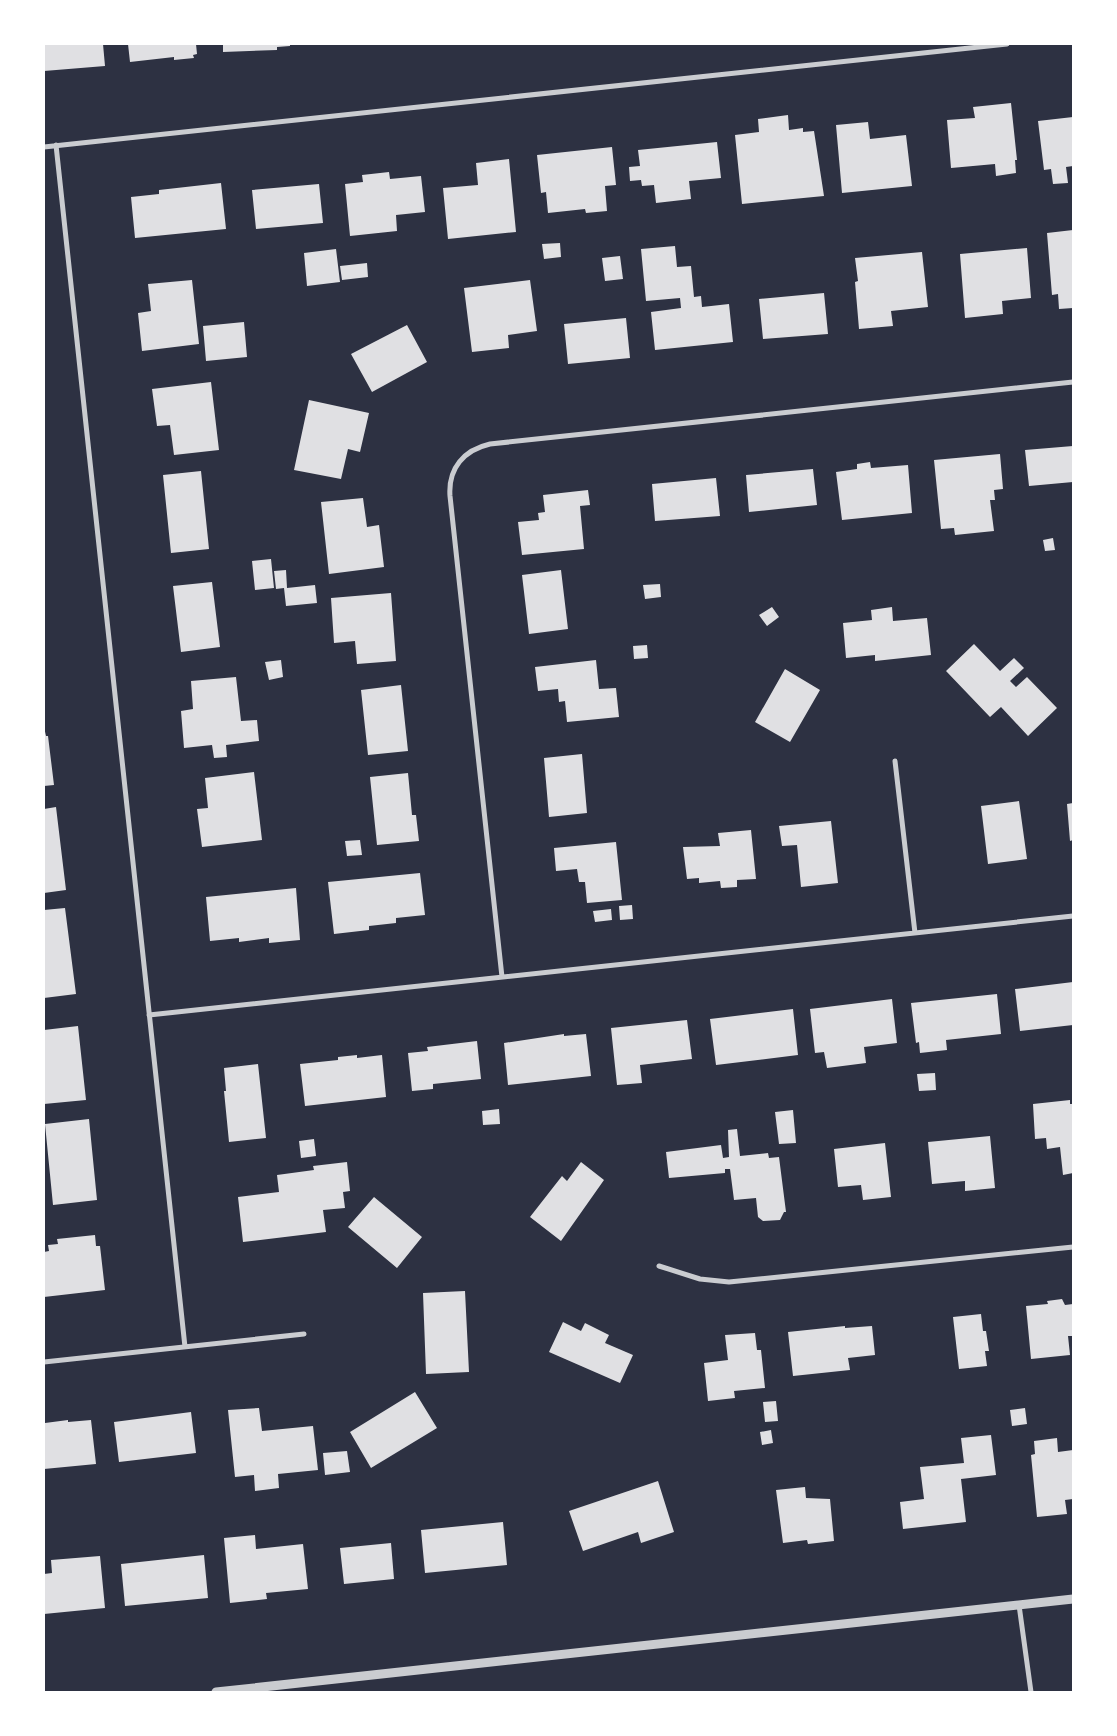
<svg xmlns="http://www.w3.org/2000/svg" width="1117" height="1736" font-family="'DM Sans',sans-serif">
  <rect width="100%" height="100%" fill="#2d3142"/>
  <path fill="#e0e0e3" d="M44,44H103L105,66L44,71Z
    M128,44H196L197,54L193,55L194,58L174,60V57L130,62Z
    M223,44H290V46L277,47V50L223,52Z
    M1011,103L1017,160H1015L1016,173L996,176L995,164L951,168L947,120L975,118L973,107Z
    M788,115L789,130L803,128V132L814,131L824,196L742,204L735,135L759,132L758,119Z
    M1073,117V166L1066,167L1068,183L1053,184L1051,169L1044,170L1038,121Z
    M868,122L870,139L906,135L912,186L842,193L836,125Z
    M717,142L721,178L689,181L691,199L656,203L654,185L642,186L641,180L630,181L629,167L640,166L638,150Z
    M612,147L616,185L605,186L607,211L586,213L585,209L548,213L546,192L541,193L537,155Z
    M509,159L516,232L448,239L443,188L478,185L476,163Z
    M389,172L390,179L421,176L425,212L396,215L397,231L350,236L345,184L363,182L362,175Z
    M221,183L226,229L135,238L131,197L159,194V190Z
    M319,184L323,223L256,229L252,190Z
    M1073,230V308L1059,309L1058,294L1052,295L1047,233Z
    M560,243L561,257L544,259L542,244Z
    M675,246L677,267L691,266L694,297L701,296L702,307L729,304L733,342L655,350L651,312L681,308L680,298L646,301L641,249Z
    M1027,248L1031,298L1002,301L1003,314L965,318L960,254Z
    M336,249L340,282L307,286L304,253Z
    M922,252L928,307L891,311L893,326L859,329L855,282L858,281L855,258Z
    M620,256L623,279L605,281L602,258Z
    M367,263L368,277L342,280L340,266Z
    M192,280L199,344L142,351L138,313L151,311L148,284Z
    M530,280L537,331L508,335L509,348L472,352L464,288Z
    M824,293L828,334L763,339L759,299Z
    M626,318L630,358L568,364L564,324Z
    M244,322L247,357L206,361L203,326Z
    M407,325L427,362L372,392L351,354Z
    M211,382L219,450L174,455L170,425L157,426L152,389Z
    M309,400L369,413L360,452L348,449L341,479L294,470Z
    M1073,446V482L1029,486L1025,450Z
    M1000,454L1003,489L994,490L995,500H990L994,531L955,535L954,528L941,529L934,460Z
    M870,462L871,468L908,465L912,513L842,520L836,472L857,469V464Z
    M813,469L817,505L749,512L746,475Z
    M201,471L209,549L171,553L163,475Z
    M716,478L720,516L655,521L652,484Z
    M588,490L590,505L580,506L584,549L522,555L518,522L539,520L538,513L545,512L543,495Z
    M363,498L367,527L379,525L384,567L329,574L321,502Z
    M1053,538L1055,550L1045,551L1043,540Z
    M271,559L274,588L255,590L252,561Z
    M286,570L287,588L315,585L317,603L286,606L284,588L276,589L274,571Z
    M561,570L568,629L529,634L522,575Z
    M212,582L220,647L181,652L173,586Z
    M660,584L661,597L645,599L643,585Z
    M391,593L396,661L357,664L355,641L334,643L331,598Z
    M772,607L779,617L767,626L759,615Z
    M892,607L893,621L927,618L931,655L875,661V655L846,658L843,623L872,620L871,610Z
    M974,644L1000,671L1014,658L1024,668L1010,681L1016,687L1027,677L1057,708L1028,736L1001,707L990,717L946,671Z
    M647,645L648,658L634,659L633,646Z
    M281,660L283,677L269,680L265,662Z
    M596,660L599,689L616,688L619,717L567,722L565,701L559,702L558,689L538,691L535,667Z
    M785,669L820,690L790,742L755,722Z
    M236,677L241,721L257,720L259,741L226,745L227,757L214,758L212,745L184,748L181,711L193,709L191,681Z
    M401,685L408,751L368,755L361,690Z
    M44,727L46,736H48L54,785L44,786Z
    M582,754L587,813L549,817L544,758Z
    M254,772L262,840L202,847L197,809L208,808L205,778Z
    M408,773L412,815H416L419,841L377,845L370,777Z
    M1019,801L1027,859L988,864L981,806Z
    M1073,803V840L1070,841L1067,804Z
    M56,807L66,890L44,893V809Z
    M831,821L838,883L801,887L797,845L782,846L779,826Z
    M751,830L756,879L737,880V887L721,888L720,881L699,883V878L687,879L683,847L720,846L718,833Z
    M360,840L362,855L347,856L345,841Z
    M616,842L622,900L587,903L585,882H579L577,869L556,871L554,848Z
    M420,873L425,915L396,918V923L369,926V930L334,934L328,882Z
    M296,888L300,940L269,943V938L239,942V938L210,941L206,897Z
    M632,905L633,919L620,920L619,906Z
    M65,908L76,994L44,998V910Z
    M611,909L612,920L595,922L593,911Z
    M1073,982V1025L1020,1031L1015,989Z
    M997,994L1001,1034L946,1040L947,1050L920,1053L919,1042L916,1043L911,1003Z
    M892,999L897,1043L864,1047L866,1063L827,1068L824,1052L815,1053L810,1009Z
    M793,1009L798,1055L716,1065L710,1019Z
    M687,1020L692,1059L640,1065L642,1083L617,1085L611,1028Z
    M78,1026L86,1100L44,1104V1030Z
    M564,1034V1036L586,1034L591,1076L508,1085L504,1043Z
    M477,1041L481,1079L433,1084V1089L412,1091L408,1053L428,1051L427,1047Z
    M357,1055V1058L382,1055L386,1097L305,1106L300,1064L338,1060V1057Z
    M258,1064L266,1138L229,1142L224,1091H226L224,1068Z
    M935,1073L936,1090L919,1091L917,1074Z
    M1070,1100V1104H1073V1173L1063,1175L1060,1147L1047,1149L1046,1138L1035,1139L1033,1104Z
    M499,1109L500,1124L483,1125L482,1111Z
    M793,1110L796,1143L779,1144L775,1112Z
    M89,1119L97,1200L53,1205L45,1124Z
    M737,1129L740,1156L768,1153L769,1158L779,1157L786,1212H784L780,1220L763,1221L758,1217L756,1198L734,1200L730,1169H725V1173L669,1178L666,1152L721,1145L723,1158L729,1157L728,1130Z
    M990,1136L995,1188L965,1191V1181L932,1184L928,1142Z
    M314,1139L316,1156L301,1158L299,1141Z
    M885,1143L891,1197L863,1200L861,1185L838,1187L834,1149Z
    M347,1162L350,1191L343,1192L345,1208L323,1210L326,1232L243,1242L238,1197L279,1192L277,1175L314,1170L313,1166Z
    M581,1162L604,1180L561,1241L530,1217L562,1176L567,1181Z
    M374,1197L422,1237L397,1268L348,1227Z
    M95,1235L96,1246H100L105,1290L44,1297V1252L49,1251L48,1245L58,1244L57,1239Z
    M465,1291L469,1372L426,1374L423,1293Z
    M1062,1299L1065,1305L1073,1304V1336H1068L1070,1355L1031,1359L1026,1306L1048,1304L1047,1301Z
    M981,1314L983,1331H986L989,1351H985L987,1366L959,1369L953,1317Z
    M563,1322L581,1331L585,1323L609,1335L605,1343L633,1355L620,1383L549,1352Z
    M845,1326V1328L872,1326L875,1355L848,1358L850,1370L793,1376L788,1332Z
    M755,1333L757,1350H761L765,1388L734,1391L735,1398L708,1401L704,1363L728,1360L725,1335Z
    M415,1392L437,1428L371,1468L350,1432Z
    M776,1401L778,1421L765,1422L763,1402Z
    M259,1408L262,1431L313,1426L318,1470L278,1474L279,1488L255,1491L254,1475L235,1477L228,1410Z
    M1025,1408L1027,1424L1012,1426L1010,1410Z
    M191,1412L196,1453L119,1462L114,1422Z
    M68,1420V1422L91,1420L96,1464L44,1469V1425L45,1423Z
    M771,1430L773,1443L762,1445L760,1432Z
    M991,1435L996,1475L961,1479L966,1522L903,1529L900,1502L924,1499L920,1467L964,1463L961,1438Z
    M1057,1438L1058,1452L1073,1450V1499L1065,1500L1067,1514L1037,1517L1031,1455L1035,1454L1034,1441Z
    M347,1451L350,1472L325,1475L323,1453Z
    M658,1481L674,1532L641,1543L638,1532L583,1551L569,1511Z
    M805,1487L806,1498L830,1499L834,1541L808,1544L807,1540L783,1543L776,1490Z
    M503,1522L507,1565L425,1573L421,1530Z
    M255,1535L256,1549L303,1544L308,1589L266,1593L267,1599L230,1603L224,1538Z
    M391,1543L394,1579L344,1584L340,1548Z
    M204,1555L208,1598L125,1606L121,1564Z
    M100,1556L105,1608L44,1614V1574L52,1573L51,1560Z"/>
  <g fill="none" stroke-linecap="round" stroke-linejoin="round">
    <path stroke="#caccd0" stroke-width="5" d="M56,145L185,1347
      M44,147L1007,44
      M895,761L915,933
      M502,977L450,496C448,468 464,450 490,444L1073,382
      M149,1015L1073,916
      M659,1266L700,1279L729,1282L1073,1247
      M44,1362L304,1334
      M1019,1605L1031,1692"/>
    <path stroke="#caccd0" stroke-width="9" d="M216,1692L1073,1599"/>
  </g>
  <rect width="1117" height="1736" fill="none" stroke="#ffffff" stroke-width="90"/>
</svg>
